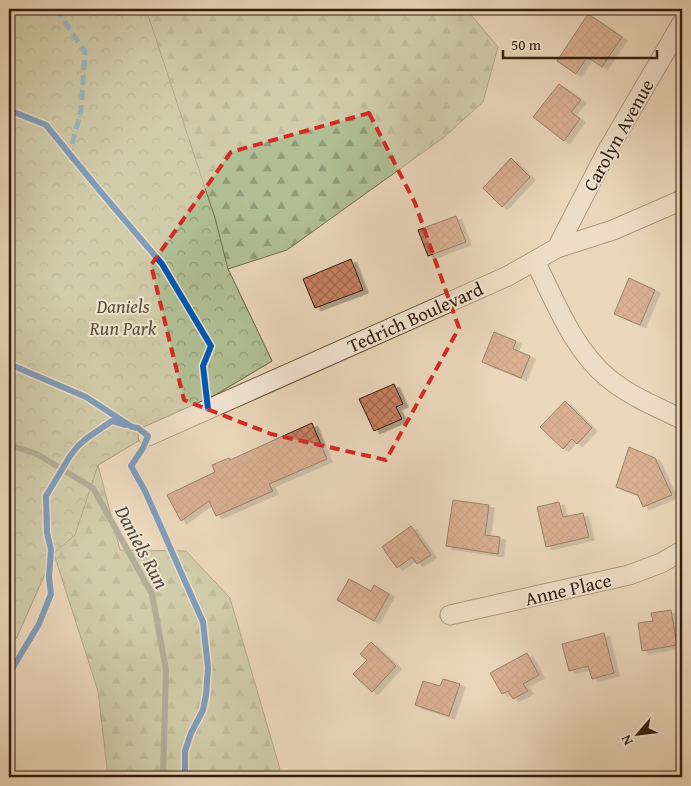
<svg xmlns="http://www.w3.org/2000/svg" width="691" height="786" font-family="'Gentium Book Plus',serif">
  <defs>
    <pattern id="forest-firs" width="22" height="20" patternUnits="userSpaceOnUse" patternTransform="scale(1.25)"><rect width="22" height="20" fill="#b1bf94"/><path d="M5 1l3.5 6h-7zM16 11l3.5 6h-7z" fill="#919b77"/></pattern>
    <pattern id="park-crowns" width="20" height="18" patternUnits="userSpaceOnUse" patternTransform="scale(1.25)"><rect width="20" height="18" fill="#b1bf94"/><path d="M2 6a3 3 0 1 1 6 0M12 15a3 3 0 1 1 6 0" fill="none" stroke="#919b77"/></pattern>
    <pattern id="building-cross-hatch" width="8" height="8" patternUnits="userSpaceOnUse" patternTransform="scale(1.25)"><rect width="8" height="8" fill="#c88162"/><path d="M0 0l8 8M0 8l8-8" fill="none" stroke="#a3694f"/></pattern>
    <filter id="shadow"><feDropShadow dx="5.5" dy="3" stdDeviation="0" flood-color="#0004"/></filter>
  </defs>
  <rect width="100%" height="100%" fill="#ebd7bb"/>
  <filter id="stains"><feTurbulence type="fractalNoise" baseFrequency=".004" numOctaves="4"/><feColorMatrix values="0 0 0 0 .2 0 0 0 0 .09 0 0 0 0 .02 0 0 0 .5 -.17"/></filter>
  <radialGradient id="worn" r=".72"><stop offset=".6" stop-color="#630" stop-opacity="0"/><stop offset="1" stop-color="#630" stop-opacity=".3"/></radialGradient>
  <path fill="url(#forest-firs)" stroke="#726e50" d="M9,9H466L498,47L483,102L443,138L287,250L228,269L272,361L98,465L120,550L186,551L230,598L280,769L270,777H108L98,691L54,554L16,639L9,636Z"/>
  <path fill="url(#park-crowns)" stroke="#726e50" d="M9,9H146L215,218L228,269L272,361L98,465L75,535L54,553L16,639L9,636Z"/>
  <g fill="none" stroke-linecap="round" stroke-linejoin="round">
    <path stroke="#6f7b6e" stroke-width="6" d="M9,445L37,454L93,488L152,594L166,670L163,777"/>
  </g>
  <path fill="url(#building-cross-hatch)" stroke="#321d0d" filter="url(#shadow)" d="M588,14L622,37L602,67L587,57L576,74L557,61Z
    M559,84L581,100L571,112L580,119L564,141L533,117Z
    M511,158L530,177L502,207L483,188Z
    M456,216L466,242L428,256L418,230Z
    M351,259L363,290L315,308L303,279Z
    M629,278L655,290L640,325L614,314Z
    M494,332L516,341L513,349L530,356L521,378L482,362Z
    M394,384L403,404L396,407L402,419L374,431L359,399Z
    M565,401L592,428L577,444L572,439L563,449L540,427Z
    M312,423L327,459L269,484L273,491L216,516L209,501L181,521L167,495L215,472L212,465L229,458L230,460Z
    M629,447L655,458L672,495L643,507L638,495L616,487Z
    M453,500L489,505L485,535L500,537L498,554L446,546Z
    M559,502L563,517L583,513L589,537L546,547L537,507Z
    M411,526L431,555L417,564L412,557L397,568L382,547Z
    M349,579L371,591L374,585L389,594L374,621L337,600Z
    M671,610L677,645L642,651L638,623L653,621L651,613Z
    M604,633L614,673L592,679L588,666L569,671L562,644Z
    M371,642L396,666L372,692L353,674L367,660L360,654Z
    M527,653L539,675L523,684L528,691L513,699L508,691L502,694L490,673Z
    M443,679L460,684L449,716L415,705L423,681L440,686Z"/>
  <g fill="none" stroke-linecap="round" stroke-linejoin="round">
    <defs>
      <path id="street" d="M557,248L606,153L682,23
        M535,261C555,301 573,349 608,378C630,396 656,407 682,419
        M148,436L508,276L557,248L613,230L682,200
        M450,615L629,575L661,563L682,551"/>
    </defs>
    <use href="#street" stroke="#604c38" stroke-width="21"/>
    <use href="#street" stroke="#f2e5d3" stroke-width="19"/>
    <path stroke="#3d94d2" stroke-width="5" stroke-dasharray="10 5" stroke-linecap="butt" d="M56,9L85,52L81,110L70,153"/>
    <defs>
      <path id="cycleway" d="M9,110L46,125L100,191L162,264L211,346L203,366L208,409
        M9,364L86,397L132,427L138,428L148,436L143,448L131,466L145,491L203,622L208,668L206,695L203,710L191,733L185,751V777
        M9,674L39,624L51,594L49,577L51,550L47,533L46,496L70,456L78,446L87,438L112,421L126,425"/>
    </defs>
    <use href="#cycleway" stroke="#f2e5d3" stroke-width="9"/>
    <use href="#cycleway" stroke="#0057b8" stroke-width="6"/>
  </g>
  <path d="M0 0H691V786H0ZM369,113L415,203L459,328L386,460L271,434L184,400L151,265L231,152Z" fill="#ebd7bb" fill-opacity=".55" fill-rule="evenodd"/>
  <path fill="none" stroke="#d62828" stroke-width="4" stroke-dasharray="10 6" stroke-linejoin="round" d="M369,113L415,203L459,328L386,460L271,434L184,400L151,265L231,152Z"/>
  <g text-anchor="middle" stroke-width="4" stroke-linejoin="round" paint-order="stroke">
    <g font-size="19" fill="#321d0d" stroke="#f2e5d3">
      <text transform="translate(618 135) rotate(-61)" y="7">Carolyn Avenue</text>
      <text transform="translate(415 317) rotate(-24)" y="7">Tedrich Boulevard</text>
      <text transform="translate(568 589) rotate(-13)" y="7">Anne Place</text>
    </g>
    <g font-size="19" font-style="italic" fill="#584e36" stroke="#f2e5d3">
      <text x="123" y="313">Daniels<tspan x="123" dy="22">Run Park</tspan></text>
    </g>
    <g font-size="20" font-style="italic" fill="#514c3d" stroke="#f2e5d3">
      <text transform="translate(142 547) rotate(62)" y="7">Daniels Run</text>
    </g>
  </g>
  <rect width="691" height="786" fill="none" stroke="#ebd7bb" stroke-width="30"/>
  <rect x="10" y="10" width="671" height="766" fill="none" stroke="#321d0d" stroke-width="2.5"/>
  <rect x="15" y="15" width="661" height="756" fill="none" stroke="#321d0d"/>
  <g transform="translate(638 734) rotate(242)" stroke="#f2e5d3" stroke-width="4" paint-order="stroke">
  <path d="M0-4L9 19L0 12L-9 19Z" fill="#321d0d"/>
  <text y="-8" font-size="14" font-weight="bold" text-anchor="middle" fill="#321d0d">N</text>
  </g>
  <path d="M503 50v8h154v-8" fill="none" stroke="#321d0d" stroke-width="2.5"/>
  <text x="511" y="50" font-size="15" fill="#321d0d" stroke="#f2e5d3" stroke-width="4" paint-order="stroke">50 m</text>
  <rect width="100%" height="100%" filter="url(#stains)"/>
  <rect width="100%" height="100%" fill="url(#worn)"/>
</svg>
